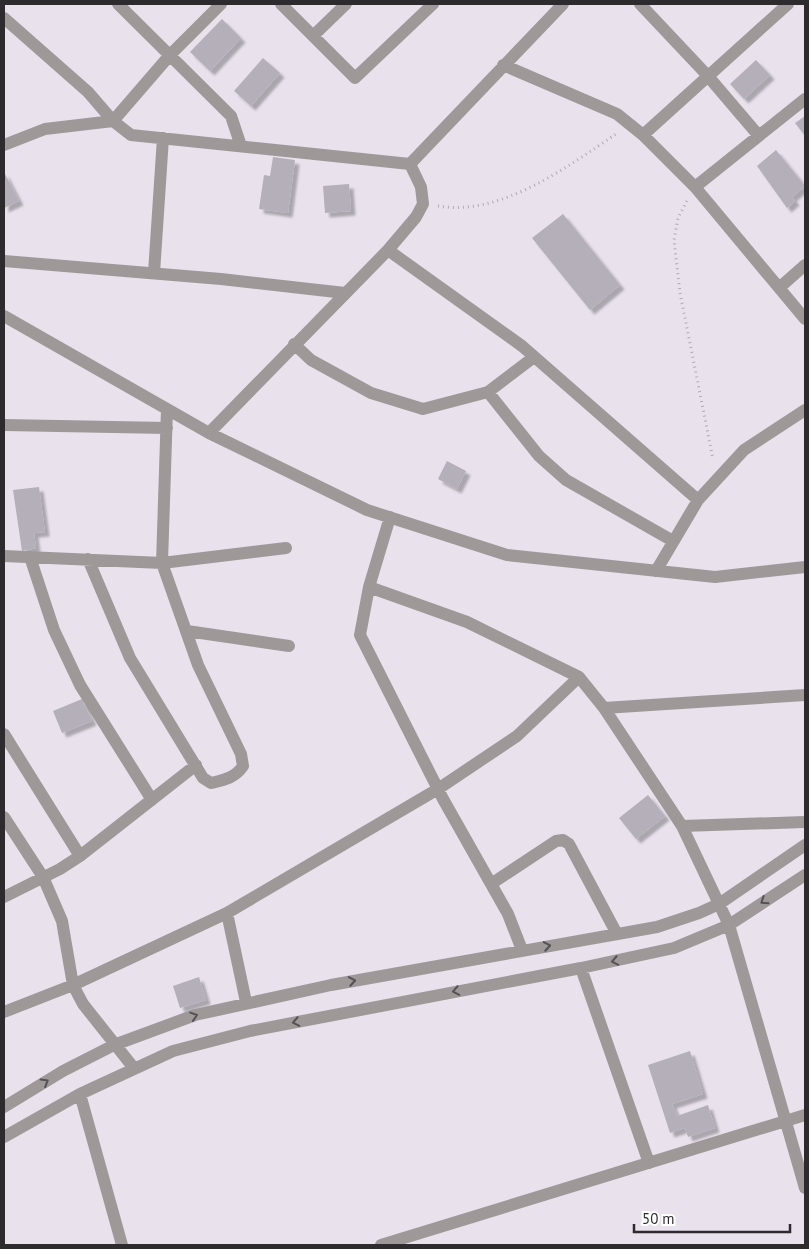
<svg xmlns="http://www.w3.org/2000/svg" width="809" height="1249" font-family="'PT Sans',sans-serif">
  <defs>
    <filter id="shadow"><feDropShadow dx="4.5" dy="4.5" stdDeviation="1" flood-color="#0004"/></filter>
  </defs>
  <rect width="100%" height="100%" fill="#e9e1ec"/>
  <path fill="#b5afba" filter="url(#shadow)" d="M222,19L241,38L210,71L190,52Z
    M263,58L280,73L251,106L234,91Z
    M756,60L770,75L744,99L730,84Z
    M805,116V136L795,123Z
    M776,150L805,186L792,197L795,201L787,208L757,166Z
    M273,157L295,160L288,213L259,209L264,175L270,176Z
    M4,172L19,201L4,208Z
    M349,184L351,211L325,213L323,186Z
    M563,214L620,285L590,310L532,238Z
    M447,461L466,471L457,489L438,479Z
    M39,487L45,532L34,533L36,548L22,551L13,490Z
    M82,699L92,721L62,733L53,711Z
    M648,795L665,816L636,839L619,818Z
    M199,977L206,1000L180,1008L173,986Z
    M690,1051L703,1094L672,1104L677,1116L708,1105L715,1128L688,1137L685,1128L670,1133L648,1065Z"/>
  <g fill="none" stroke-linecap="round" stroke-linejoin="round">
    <path stroke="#b1aab3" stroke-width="3" stroke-dasharray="1 4" stroke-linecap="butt" d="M687,201L678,218L674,240L680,293L713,459
      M438,206C500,217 567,167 616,134"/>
    <path stroke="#9e9899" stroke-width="12" d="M118,4L231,116L241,146
      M281,4L355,78L433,4
      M640,4L707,75L759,136
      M4,18L88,92L113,121L131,135L410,164L563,4
      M313,36L346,4
      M503,65L617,114L643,135L695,187L805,319
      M643,135L788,4
      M4,145L45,129L113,121L170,55L221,4
      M695,187L805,99
      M388,250L522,346L698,500
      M4,261L221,279L345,293
      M154,273L163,138
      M779,288L805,265
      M4,316L209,433L367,510L507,555L715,577L805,567
      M294,344L311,360L371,393L423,409L488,392L534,357
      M488,392L539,456L566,480L673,541
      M4,425L167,428
      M209,433L388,250L416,217L423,204L421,187L410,164
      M4,556L162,563L167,409
      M30,557L54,630L80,685L152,800
      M88,559L130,658L203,778L211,783C224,780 235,778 243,766L241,754L198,665L162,563L286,548
      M656,571L698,500L744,450L805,410
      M369,587L390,517
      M187,631L289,646
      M604,708L805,695
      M4,734L80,856
      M4,817L43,877L62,921L73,985L83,1004L133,1067
      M682,826L805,822
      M491,884L556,841L563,840L569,844L617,934
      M4,897L60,869L80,856L196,765
      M227,913L246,1002
      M522,950L508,914L443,799L360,635L369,587L467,622L579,677L604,708L682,826L729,925L805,1188
      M581,968L649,1163
      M4,1012L73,985L227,913L438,789L517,736L579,677
      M80,1094L122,1245
      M4,1107L63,1071L114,1045L195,1015L331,985L657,927L699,913L719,904L805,845
      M4,1137L80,1094L173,1051L250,1031L581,968L674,948L729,925L805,875
      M381,1245L805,1115"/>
  </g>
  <defs><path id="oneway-chevron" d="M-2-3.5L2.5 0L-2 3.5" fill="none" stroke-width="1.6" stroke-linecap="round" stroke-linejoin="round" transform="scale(1.25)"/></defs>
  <g stroke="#555154">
    <use href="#oneway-chevron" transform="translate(764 901) rotate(146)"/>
    <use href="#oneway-chevron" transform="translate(547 946) rotate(-10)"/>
    <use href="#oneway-chevron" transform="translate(615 961) rotate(169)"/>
    <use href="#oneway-chevron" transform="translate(352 981) rotate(-10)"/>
    <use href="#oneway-chevron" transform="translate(456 991) rotate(169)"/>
    <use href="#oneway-chevron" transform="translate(194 1016) rotate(-18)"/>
    <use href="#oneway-chevron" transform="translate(296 1022) rotate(169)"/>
    <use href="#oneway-chevron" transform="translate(45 1082) rotate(-31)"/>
  </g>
  <rect width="809" height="1249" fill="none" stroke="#2e2b2f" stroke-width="10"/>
  <path d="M634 1224v8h156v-8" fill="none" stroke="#2e2b2f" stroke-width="2.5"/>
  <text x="642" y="1224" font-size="15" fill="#2e2b2f" stroke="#ffffff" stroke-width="4" paint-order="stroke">50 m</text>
</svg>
